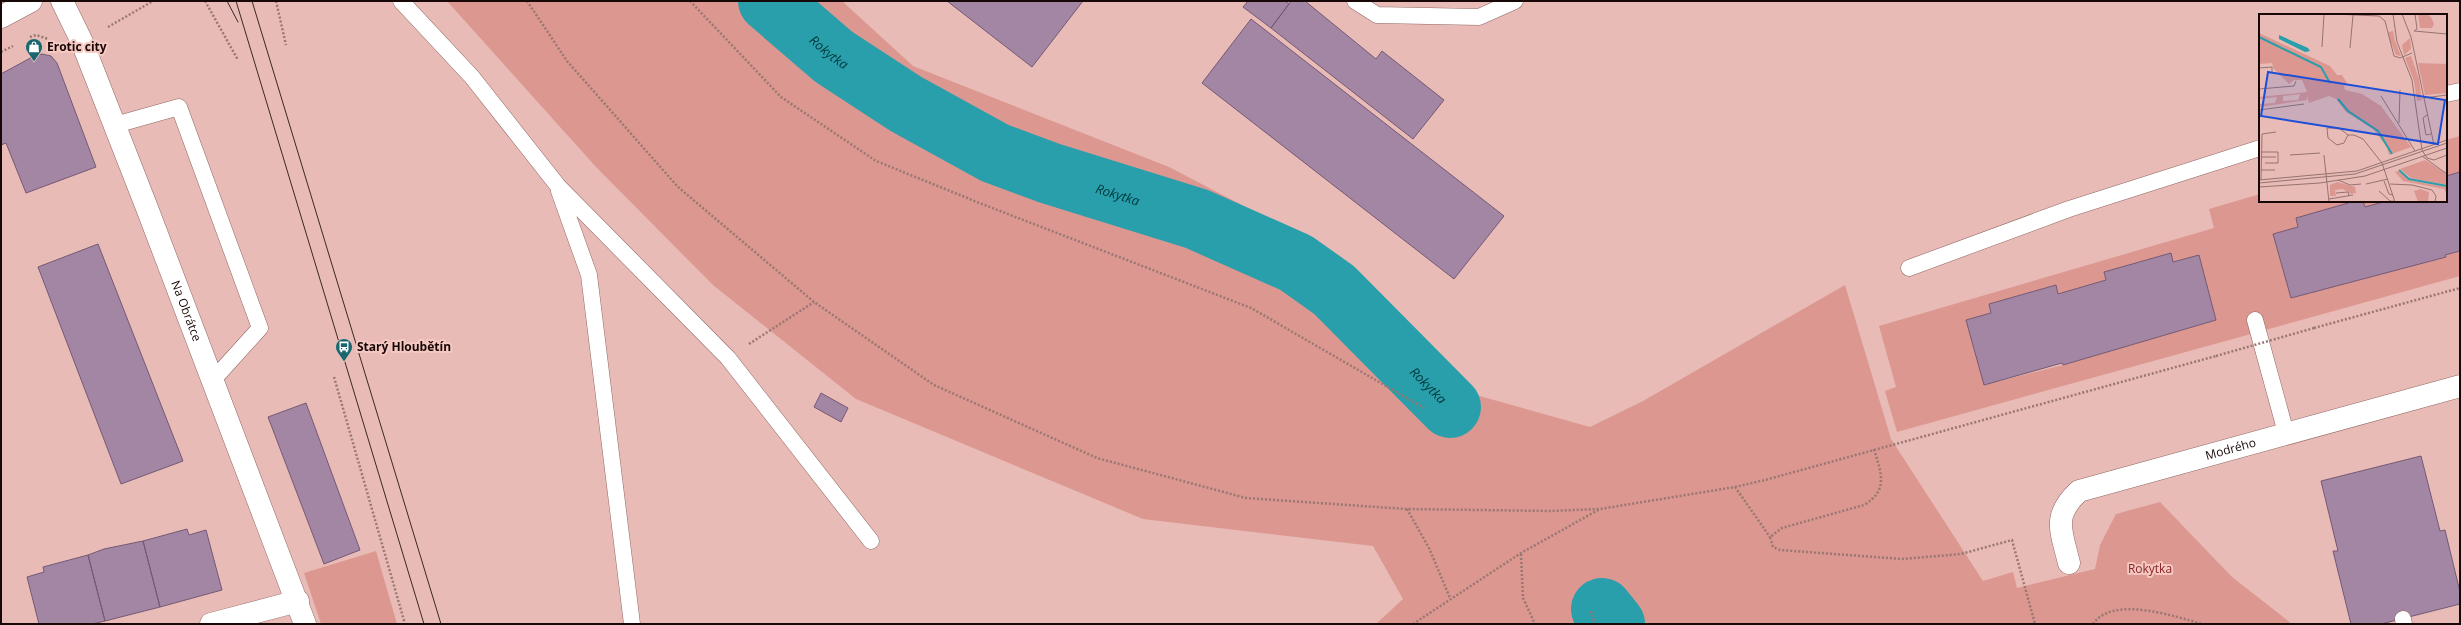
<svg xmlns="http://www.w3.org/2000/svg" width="2461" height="625" font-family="'Open Sans',sans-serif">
  <rect width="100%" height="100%" fill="#e9bbb6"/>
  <path fill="#db9790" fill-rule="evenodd" d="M447,1H842L913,66L1169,167L1324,248L1476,395L1590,427L1643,401L1845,285L1891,439L1983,581L2013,572L2017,588L2095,569L2100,545L2116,514L2160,502L2232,577L2292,624H1376L1403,599L1373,546L1143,519L856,399L713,285L596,167Z
    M2460,136V172L2446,176V140Z
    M2260,194V201H2355L2296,218L2298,227L2273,234L2291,298L2446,257L2445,255L2460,251V276L1897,432L1885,391L1896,387L1879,326L2214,228L2209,209ZM2171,253L2173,262L2199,255L2216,320L2063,365L1984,385L1991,313L1989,304L2056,285L2058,294L2106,280L2104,272Z
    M2363,201H2387L2365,207Z
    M376,551L397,624H321L304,573Z"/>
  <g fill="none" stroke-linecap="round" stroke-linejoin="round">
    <g stroke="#289fab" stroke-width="62">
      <path id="s1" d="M769,1L834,57L906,104L995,153L1049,173L1197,219L1296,263L1334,290L1450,407"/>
      <path d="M1602,609L1614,624"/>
    </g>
  </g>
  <path fill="#a386a4" stroke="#745974" d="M947,1H1083L1032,67Z
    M1248,1H1285L1289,4L1271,28L1243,7Z
    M1291,1H1305L1376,59L1382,51L1444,100L1413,139L1271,28Z
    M1251,19L1504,216L1454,279L1202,83Z
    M42,54L51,56L57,63L96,167L26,193L6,143L1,145V74L34,56Z
    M2460,172V251L2445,255L2446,257L2291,298L2273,234L2298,227L2296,218L2355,201H2363L2365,207L2387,201H2446V176Z
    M98,244L183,461L121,484L38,267Z
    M2171,253L2173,262L2199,255L2216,320L2063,365L2062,363L1984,385L1966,320L1991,313L1989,304L2056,285L2058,294L2106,280L2104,272Z
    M821,393L848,408L841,422L814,407Z
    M306,403L360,550L324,564L268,417Z
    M2421,456L2440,531L2445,530L2460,592V604L2381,624H2351L2333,551H2338L2321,481Z
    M187,529L189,535L206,530L222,590L160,607L143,541Z
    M143,541L160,607L105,621L88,555L104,549Z
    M88,555L105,621L92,624H39L27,577L44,572L43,567Z"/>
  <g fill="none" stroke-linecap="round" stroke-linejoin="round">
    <defs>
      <path id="service" d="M401,1L472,77L558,186L728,358L871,541
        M1355,1L1377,15L1479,17L1515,1
        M2446,94L2460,91
        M115,125L179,107L260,328L213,380
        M559,191L589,275L632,624
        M1909,268L2069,209L2260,148
        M2255,320L2286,433
        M2403,619L2404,624"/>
      <g id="minor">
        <path id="s2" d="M62,1L82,42L147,208L305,624"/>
        <path id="s3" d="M2069,563C2061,530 2052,516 2079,491L2460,386"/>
        <path d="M211,624L298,601"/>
      </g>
      <path id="primary" d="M1,17L31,1"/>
    </defs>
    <use href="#service" stroke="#916863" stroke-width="17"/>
    <use href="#minor" stroke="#916863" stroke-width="23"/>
    <use href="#primary" stroke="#916863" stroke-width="23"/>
    <path stroke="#997773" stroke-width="2.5" stroke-dasharray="2 2" stroke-linecap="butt" d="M205,1L238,60
      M276,1L286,45
      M527,1L567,61L678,187L814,302L934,385L1097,458L1246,498L1406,509L1550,511L1600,509L1735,487L1765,480L2216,356
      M690,1L781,97L876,161L982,204L1251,308L1424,408
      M108,27L153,1
      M30,37L36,35L48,39
      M1,52L13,46
      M2314,328L2460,288
      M749,344L814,302
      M334,377L405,624
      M1874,449C1881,473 1889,490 1864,505L1782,528L1770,537L1773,547L1780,550L1902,559L1961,554L2012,540L2035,624
      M1735,487L1770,537
      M1407,509L1429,548L1450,598
      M1521,554L1523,598L1535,624
      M1591,611L1595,624
      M1413,624L1521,553L1600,509
      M2093,624C2113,595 2173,616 2202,624"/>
    <use href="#service" stroke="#fff" stroke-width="16"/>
    <use href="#minor" stroke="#fff" stroke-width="22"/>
    <use href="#primary" stroke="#fff" stroke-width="22"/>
    <path stroke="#3c2726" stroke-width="1" d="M227,1L238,22
      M236,1L424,624
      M252,1L441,624"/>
    <path stroke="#997773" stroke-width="2.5" stroke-dasharray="2 2" stroke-linecap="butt" d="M2216,356L2314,328"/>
  </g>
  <defs>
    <symbol id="shop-pin" viewBox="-11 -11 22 30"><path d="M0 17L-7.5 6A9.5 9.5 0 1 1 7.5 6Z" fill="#1b6770" stroke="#f6c8c2"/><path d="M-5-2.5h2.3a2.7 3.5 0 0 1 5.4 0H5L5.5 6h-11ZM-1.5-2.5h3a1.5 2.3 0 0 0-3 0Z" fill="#fff"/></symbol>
    <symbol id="bus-pin" viewBox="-11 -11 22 30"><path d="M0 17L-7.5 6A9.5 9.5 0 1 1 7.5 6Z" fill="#1b6770" stroke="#f6c8c2"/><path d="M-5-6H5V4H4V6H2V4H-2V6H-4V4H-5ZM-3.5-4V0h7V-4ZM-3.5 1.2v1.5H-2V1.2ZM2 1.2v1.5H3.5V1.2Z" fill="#fff"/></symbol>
  </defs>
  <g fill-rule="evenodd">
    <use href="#shop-pin" x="24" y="37" width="20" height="27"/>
    <use href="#bus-pin" x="334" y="337" width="20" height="27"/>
  </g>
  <g text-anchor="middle" stroke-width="4" stroke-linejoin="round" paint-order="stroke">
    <g font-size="12" font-weight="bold" fill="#170807" stroke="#f6c8c2" text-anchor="start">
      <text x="47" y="51">Erotic city</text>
      <text x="357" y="351">Starý Hloubětín</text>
    </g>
    <g font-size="12" fill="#170807" stroke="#f6c8c2">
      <text dy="4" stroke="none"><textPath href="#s2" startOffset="334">Na Obrátce</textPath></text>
      <text dy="4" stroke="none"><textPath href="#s3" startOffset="236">Modrého</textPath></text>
    </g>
    <g font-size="12" fill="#872725" stroke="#f6c8c2">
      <text x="2150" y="573">Rokytka</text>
    </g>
    <g font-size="13" font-style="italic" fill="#00373c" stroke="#f6c8c2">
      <text dy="5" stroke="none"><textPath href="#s1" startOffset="79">Rokytka</textPath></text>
      <text dy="5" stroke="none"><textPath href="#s1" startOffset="403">Rokytka</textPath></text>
      <text dy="5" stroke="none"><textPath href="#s1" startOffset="775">Rokytka</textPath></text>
    </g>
  </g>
  <g transform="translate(2259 14)">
    <rect width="188" height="188" fill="#e9bbb6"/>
    <path d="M159,0H168L172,3L175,10L173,14H161ZM134,17L136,27L142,42L137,41L131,26L129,18ZM0,19L71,52L78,61H83L88,69L85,72L86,76L103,80L122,92L152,133L130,141L128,133L114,115L87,98L77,85L70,82L50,89L48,81V86L0,93V83L48,78L43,66H35L30,70L14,54L13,49L0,50ZM41,80L39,86L24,87V82ZM18,83L16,89L1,90V85ZM151,24L152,35L145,41L143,31ZM152,42L160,65L163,86L158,87L155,67L146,44ZM159,49L188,50V79L166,81ZM166,146L188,160V171L152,164L141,155ZM139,157L153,167L188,173V180L185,175L144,167L136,158ZM78,168L96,173L97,179L92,180L84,175L76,176L77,182H71V171ZM161,175L170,178L169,188H159L155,177Z" fill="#db9790" fill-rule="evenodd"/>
    <path d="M20,21L49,34L51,37L46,38L20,25Z" fill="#289fab"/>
    <path fill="none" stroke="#289fab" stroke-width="2" d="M0,23L62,53L71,69M79,85L89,97L119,117L133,140M140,156L150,165L188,172"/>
    <path fill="none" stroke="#957370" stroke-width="1" d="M74,0L120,2M134,0L138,28L153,66L163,136L168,144M143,0L152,23L175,131M120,2L126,7L135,42L141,44L153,39M155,17L188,20M155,17L158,15L156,0M63,33L65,0M91,34L94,1M0,54L13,53V59M0,75L35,72L37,67M122,82L156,137M164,84L188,81M0,96L45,90M168,101L164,104L167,121L172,120M140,109L141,76M89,121L85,129L78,131L69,124L68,114H80L89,121H95L104,125L123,149L136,188M2,138H19V149H6M31,141L61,139M65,141L70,188M163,142L188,160M2,143H17M168,144L175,146L188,141M2,156H16M0,166L98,157L188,126M2,166L3,120L17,118M79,166L91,171L102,170M125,167L130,180L134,181M0,169L96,160L188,129M107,170L129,165M131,170L153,171L173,176L177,182L176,188M0,173L61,169L106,162L188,134M120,177L131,187L143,188M77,179L89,178L90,182M70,185L94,181"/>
    <path fill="#1d4ed8" fill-opacity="0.15" stroke="#1d4ed8" stroke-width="2" d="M9,58L186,86L179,130L2,102Z"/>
    <rect width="188" height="188" fill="none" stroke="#170807" stroke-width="2"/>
  </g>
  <rect width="2461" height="625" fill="none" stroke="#170807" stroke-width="4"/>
</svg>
